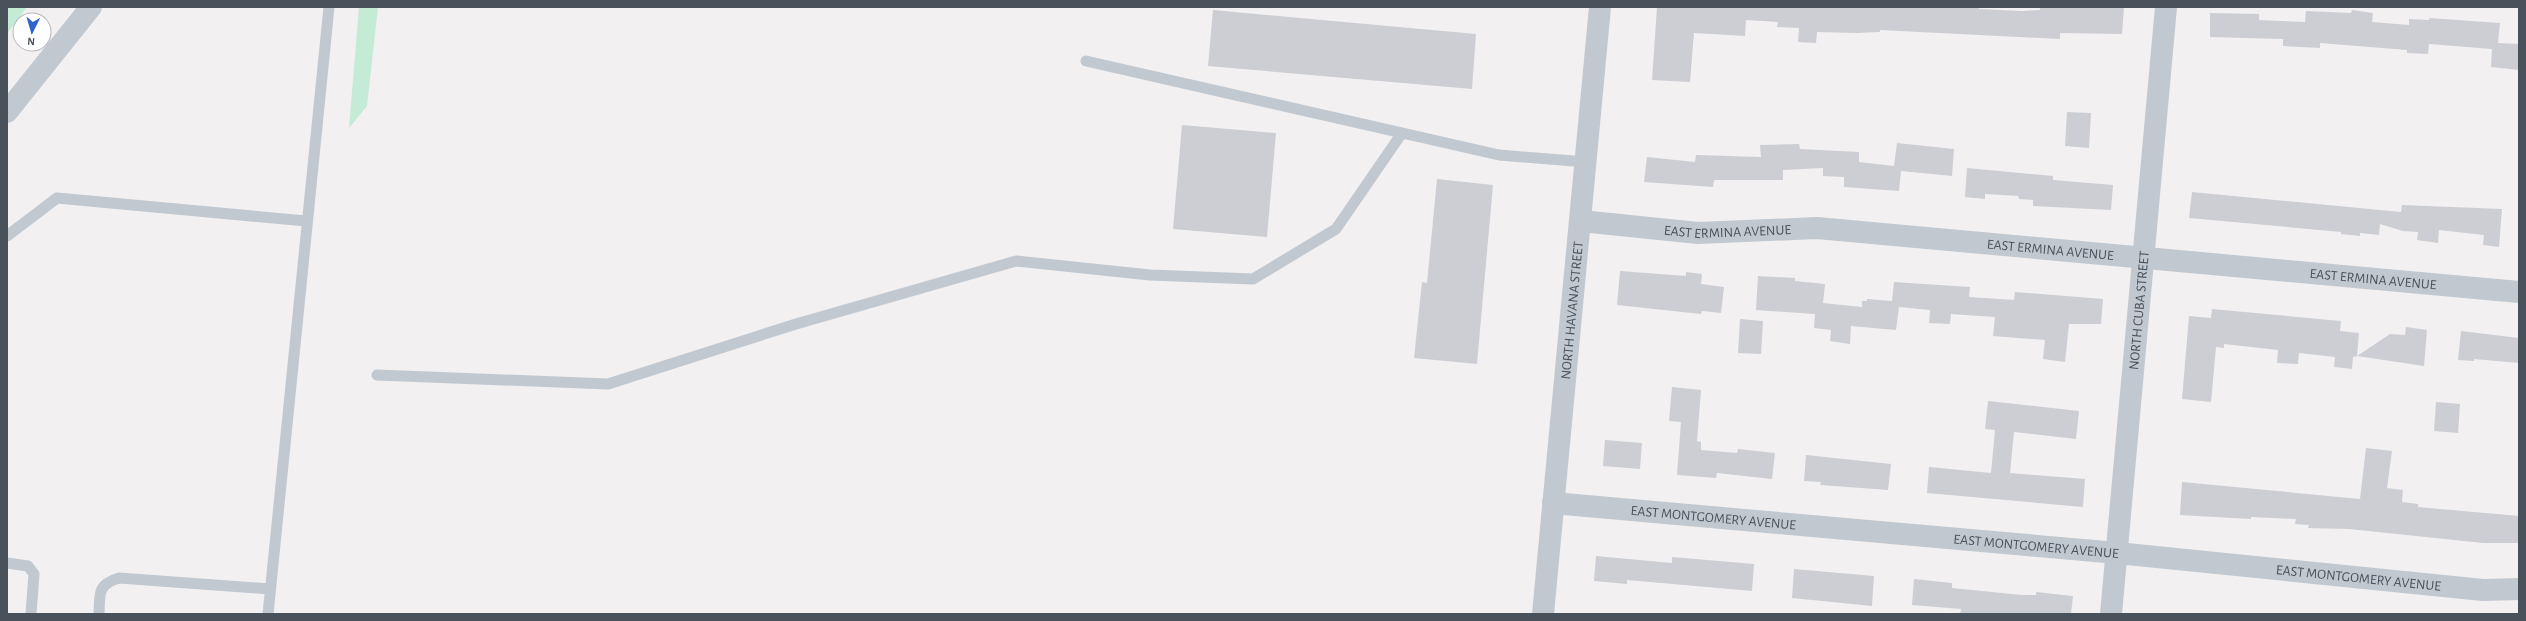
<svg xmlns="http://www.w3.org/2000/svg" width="2526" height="621" font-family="'Alegreya Sans',sans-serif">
  <rect width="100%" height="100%" fill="#f2f0f0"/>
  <path fill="#c3ebd6" d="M7,7H27L7,34Z
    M359,7H378L367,106L349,128Z"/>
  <path fill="#cdced4" d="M1657,7H1979V9L2022,11L2040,10V7H2124L2122,34L2060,33V39L1880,30V32L1857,33L1817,32L1816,43L1798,42L1799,28L1777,27L1778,22L1746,20L1745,36L1694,33L1690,82L1652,80Z
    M1213,10L1476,34L1472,89L1208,66Z
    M2352,10L2373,13L2372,22L2409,25V19L2429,20V18L2500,23L2498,43L2519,44V70L2491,67L2492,49L2429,44L2428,54L2407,53V50L2320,43V48L2283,46V39L2210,37V13L2259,14V20L2305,22L2306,11L2351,13Z
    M2067,112L2091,113L2089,148L2065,146Z
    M1182,125L1276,133L1267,237L1173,229Z
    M1897,143L1954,149L1952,176L1901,171L1899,191L1844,187V177L1823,176V168L1783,170V180H1714L1713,187L1644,182L1647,157L1695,162L1696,155L1761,157L1760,145L1799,144L1800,149L1859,152V162L1894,166Z
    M1967,168L2053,176V180L2113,185L2111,210L2033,206V200L2019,199L2018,196L1985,194V199L1965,197Z
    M1437,179L1493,185L1477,364L1414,358L1422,282L1427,283Z
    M2192,192L2401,212L2402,205L2502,209L2499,247L2483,245L2484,235L2439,230L2438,243L2417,240L2418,232L2403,231L2380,224L2379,235L2360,233V236L2341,234V232L2189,218Z
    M1620,271L1686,276V272L1702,274L1701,284L1724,287L1721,313L1702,311L1701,314L1617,305Z
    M1758,276L1795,278V281L1825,284L1823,303L1862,307V301H1867V299L1892,301L1894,282L1970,287L1969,297L2014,300L2015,292L2103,299L2101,324H2069L2065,362L2043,359L2045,340L1993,336L1995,317L1951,314L1950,324L1929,323L1930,310L1899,307L1896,330L1851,326L1850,344L1830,341L1831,330L1814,328L1815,314L1756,310Z
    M2212,309L2341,321L2340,331L2359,333L2357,356L2390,334L2405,335L2406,327L2427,330L2424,366L2357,356L2353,357L2352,369L2334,367L2335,357L2299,353L2298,364L2277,363L2278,350L2224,344V348L2216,347L2211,402L2182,399L2189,316L2211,318Z
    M1740,319L1763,321L1761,354L1738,353Z
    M2461,331L2519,338V363L2474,359V361L2458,360Z
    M1672,387L1701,390L1697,441L1701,442V450L1737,453L1738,449L1775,453L1772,479L1717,473L1716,478L1677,475L1681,422L1669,421Z
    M1988,401L2079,411L2076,439L2014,432L2010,473L2085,479L2083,507L1927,493L1929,467L1991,473L1995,430L1985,429Z
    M2436,402L2460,404L2458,433L2434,431Z
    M1605,440L1642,443L1640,469L1603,466Z
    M2366,448L2392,451L2387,488L2403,490L2402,502L2418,504V507L2519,516V543H2483L2349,529L2308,528L2309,525L2295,524L2296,519L2251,517V519L2180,515L2182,482L2360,499Z
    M1806,455L1891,464L1888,490L1820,485L1821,482L1804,481Z
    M1596,556L1672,563V557L1754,564L1752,591L1627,580V584L1594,581Z
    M1794,569L1874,576L1872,606L1792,598Z
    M1914,579L1952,583V588L2022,595H2036V592L2073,596L2071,614H1960L1961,609L1912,605Z"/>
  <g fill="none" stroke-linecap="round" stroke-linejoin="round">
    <path stroke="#c2c8d0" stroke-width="11" d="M1086,61L1499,155L1586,162
      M7,236L57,198L306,221
      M377,375L608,384L796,324L1016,261L1150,275L1253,279L1336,229L1402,133
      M7,563L28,566L34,574L31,614
      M99,614C100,593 97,585 119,578L270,589
      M268,614L329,7"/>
    <g stroke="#c2c8d0" stroke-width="22">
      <path id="s1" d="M1581,221L1698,233L1817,228L2519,292"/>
      <path id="s2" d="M1553,503L2117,553L2483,590L2519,589"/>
      <path id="s3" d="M1543,614L1600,7"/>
      <path id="s4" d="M2111,614L2166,7"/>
    </g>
    <path stroke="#c2c8d0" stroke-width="22" d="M7,112L91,7"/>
  </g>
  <g text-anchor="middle" stroke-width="4" stroke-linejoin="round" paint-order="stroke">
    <g font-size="14" fill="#49515b" stroke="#fff">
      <text dy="5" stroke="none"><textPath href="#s1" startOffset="147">EAST ERMINA AVENUE</textPath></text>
      <text dy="5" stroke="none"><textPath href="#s1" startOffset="471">EAST ERMINA AVENUE</textPath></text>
      <text dy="5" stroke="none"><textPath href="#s1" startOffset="795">EAST ERMINA AVENUE</textPath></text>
      <text dy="5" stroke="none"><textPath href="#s3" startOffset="305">NORTH HAVANA STREET</textPath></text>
      <text dy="5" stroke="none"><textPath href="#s4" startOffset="305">NORTH CUBA STREET</textPath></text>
      <text dy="5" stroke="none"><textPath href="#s2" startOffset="161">EAST MONTGOMERY AVENUE</textPath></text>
      <text dy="5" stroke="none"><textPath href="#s2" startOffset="485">EAST MONTGOMERY AVENUE</textPath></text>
      <text dy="5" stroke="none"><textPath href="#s2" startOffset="809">EAST MONTGOMERY AVENUE</textPath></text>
    </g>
  </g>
  <rect width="2526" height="621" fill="none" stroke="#49515b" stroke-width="16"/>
  <g transform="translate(32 32) rotate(185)"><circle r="19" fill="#ffffff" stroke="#b6b9bd"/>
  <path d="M0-3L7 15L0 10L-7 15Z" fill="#2c63cf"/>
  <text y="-6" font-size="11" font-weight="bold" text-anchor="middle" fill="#49515b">N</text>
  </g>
</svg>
